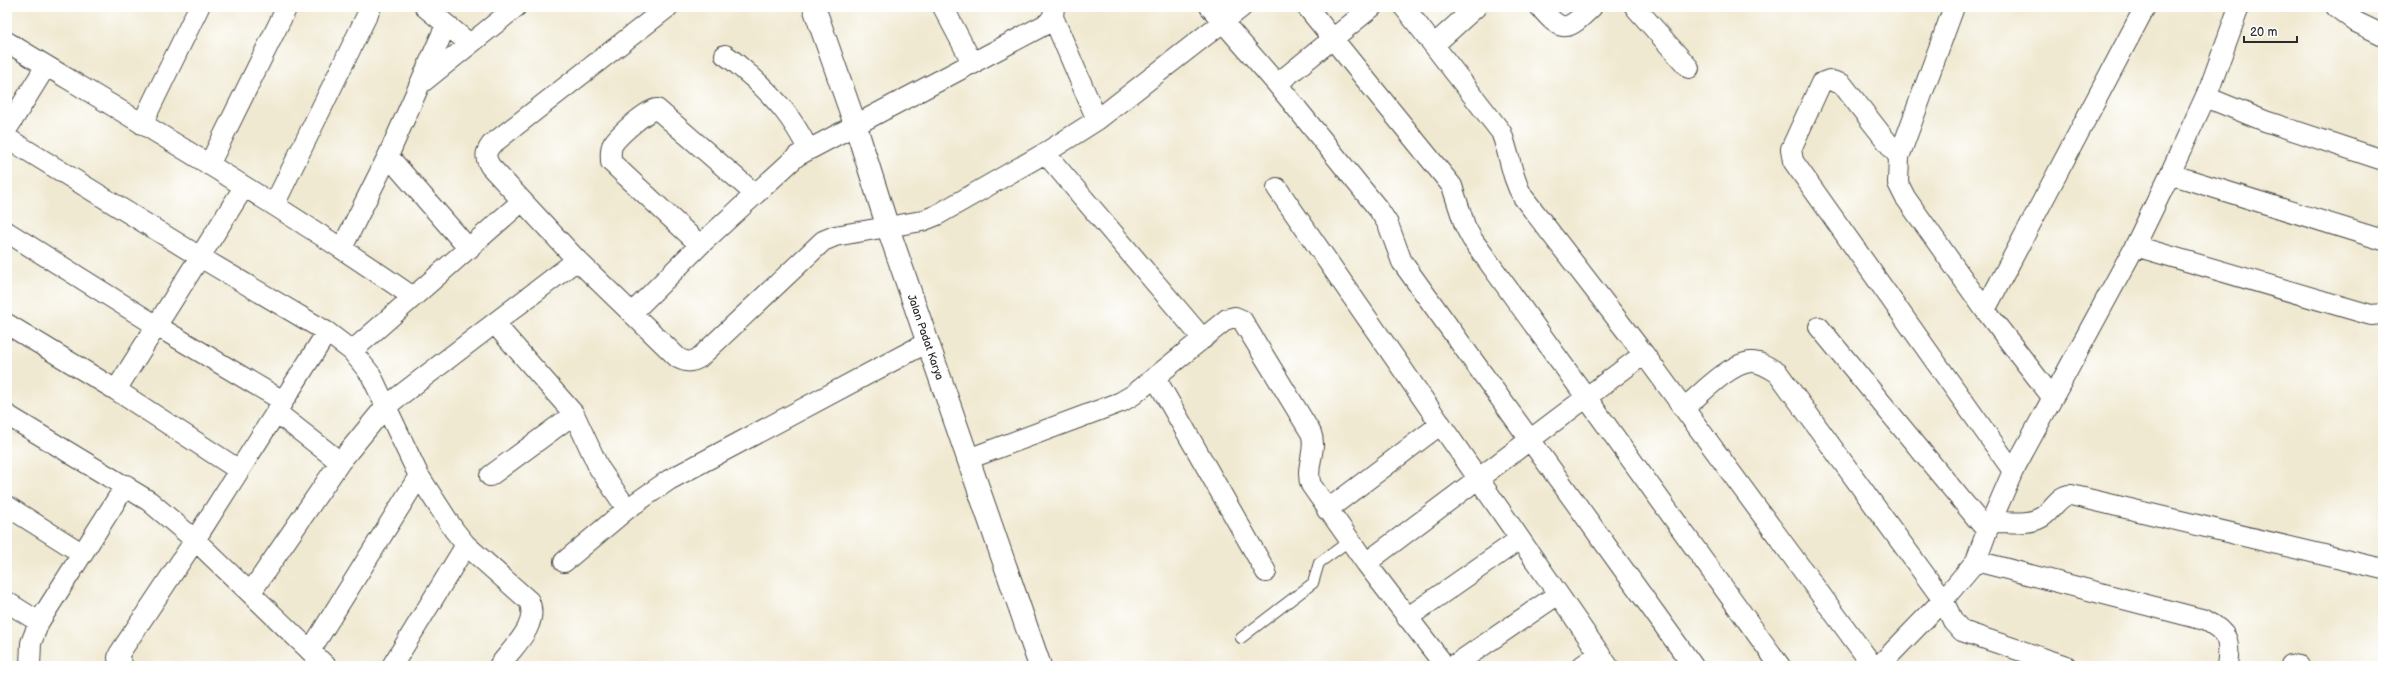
<svg xmlns="http://www.w3.org/2000/svg" width="2390" height="673" font-family="'Balsamiq Sans',sans-serif">
  <rect width="100%" height="100%" fill="#fff"/>
  <filter id="ink" filterUnits="userSpaceOnUse"><feTurbulence type="fractalNoise" baseFrequency=".025" numOctaves="2"/><feDisplacementMap in="SourceGraphic" scale="8" xChannelSelector="R" yChannelSelector="G"/><feConvolveMatrix kernelMatrix="1 2 1 2 8 2 1 2 1" color-interpolation-filters="sRGB"/></filter>
  <filter id="wash" filterUnits="userSpaceOnUse"><feTurbulence type="fractalNoise" baseFrequency=".012" numOctaves="4" result="noise"/><feDisplacementMap in="SourceGraphic" scale="16" xChannelSelector="R" yChannelSelector="G"/><feGaussianBlur stdDeviation="0.9" result="paint"/><feColorMatrix in="noise" values="0 0 0 0 0 0 0 0 0 0 0 0 0 0 0 0 0 1.4 0 .05"/><feComposite in="paint" operator="in"/></filter>
  <g filter="url(#wash)">
    <rect width="100%" height="100%" fill="#f0e9d1"/>
  </g>
  <g filter="url(#ink)">
    <g fill="none" stroke-linecap="round" stroke-linejoin="round">
      <defs>
        <path id="service" d="M1241,638L1313,583L1319,563L1349,541"/>
        <path id="minor" d="M425,7L470,44
          M668,7L491,145C485,153 485,157 490,166L577,260L678,358C686,362 690,363 699,358L823,241L835,236L922,221L937,215L1045,153L1097,120L1242,7
          M943,7L973,64
          M1210,7L1277,84L1379,210L1388,224L1402,262L1693,666
          M1307,7L1452,186L1465,226L1472,239L1780,666
          M1404,7L1501,132C1510,154 1511,177 1523,197L1644,354L1873,666
          M1540,7C1563,35 1568,30 1592,7
          M1635,7L1689,68
          M1954,7L1899,157L1898,183L1905,197L1985,310L2052,397
          M2336,7L2356,22L2383,35
          M1053,17L1097,120
          M7,42C144,125 282,206 413,297
          M1435,44L1476,7
          M725,55C735,61 742,69 751,76C777,100 792,117 808,149
          M423,82L516,7
          M1277,84L1372,7
          M2206,97L2265,121L2383,160
          M142,124L199,7
          M7,129L46,66
          M7,138L200,257L327,332L352,351L371,375L419,476L454,530L466,545L529,601C540,625 512,648 499,666
          M1045,153L1203,339
          M388,156L469,249
          M1899,157L1842,84L1829,80L1821,83L1791,149L1793,161L2013,471
          M209,165L287,7
          M2170,174L2383,240
          M1277,188L1608,666
          M274,205L371,7
          M7,232L157,326L283,401
          M700,245L611,162C611,156 610,151 612,146C616,137 649,108 657,109L755,194
          M2135,246L2371,315L2383,314
          M342,248L388,156L446,25
          M1985,310L2145,7
          M632,313L700,245L797,156L1048,23L1053,17L1054,7
          M7,324L116,390L239,470
          M495,324L574,414L599,468L627,509
          M1819,327L1987,531
          M352,351L521,202
          M1155,377L1266,572
          M116,390L244,187
          M1684,408C1700,395 1729,364 1750,362C1760,361 1770,368 1778,373L1943,600L1953,621L1962,631L2066,666
          M276,412L340,462
          M7,415L149,501L195,540L326,666
          M968,459L1121,402L1133,395L1227,319L1235,317L1242,320L1311,433C1318,450 1304,467 1311,485L1366,563L1445,666
          M490,476L574,414
          M7,506L83,554
          M1327,510L1441,424
          M1992,522C2008,521 2027,526 2042,517C2052,511 2059,494 2071,495L2383,569
          M1976,561L2205,620C2228,632 2231,641 2227,666
          M564,562L627,509L669,480L928,342
          M1366,563L1644,354
          M251,592L340,462L385,407L577,260
          M7,602L39,622
          M1407,618L1520,539
          M310,651L419,476
          M2291,665L2299,666
          M30,666L31,643L39,622L126,485
          M123,666L118,658L119,654L195,540L327,332
          M392,666L466,545
          M1453,666L1557,595
          M1582,666L1599,654
          M1879,666L1943,600L1976,561L1987,531L2013,471L2135,246L2170,174L2210,87L2239,7"/>
        <path id="tertiary" d="M814,7L855,124L888,228L1040,666"/>
      </defs>
      <use href="#service" stroke="#494844" stroke-width="12"/>
      <use href="#minor" stroke="#494844" stroke-width="22"/>
      <use href="#tertiary" stroke="#494844" stroke-width="24"/>
      <use href="#service" stroke="#fff" stroke-width="10"/>
      <use href="#minor" stroke="#fff" stroke-width="20"/>
      <use href="#tertiary" stroke="#fff" stroke-width="22"/>
    </g>
  </g>
  <g text-anchor="middle" stroke-width="3" stroke-linejoin="round" paint-order="stroke">
    <g font-size="11" fill="#2b2b2b" stroke="#fff">
      <text transform="translate(926 337) rotate(71)" y="4">Jalan Padat Karya</text>
    </g>
  </g>
  <rect width="2390" height="673" fill="none" stroke="#fff" stroke-width="24"/>
  <path d="M2244 36v6h53v-6" fill="none" stroke="#2b2b2b" stroke-width="2"/>
  <text x="2250" y="36" font-size="12" fill="#2b2b2b" stroke="#ffffff" stroke-width="3" paint-order="stroke">20 m</text>
</svg>
